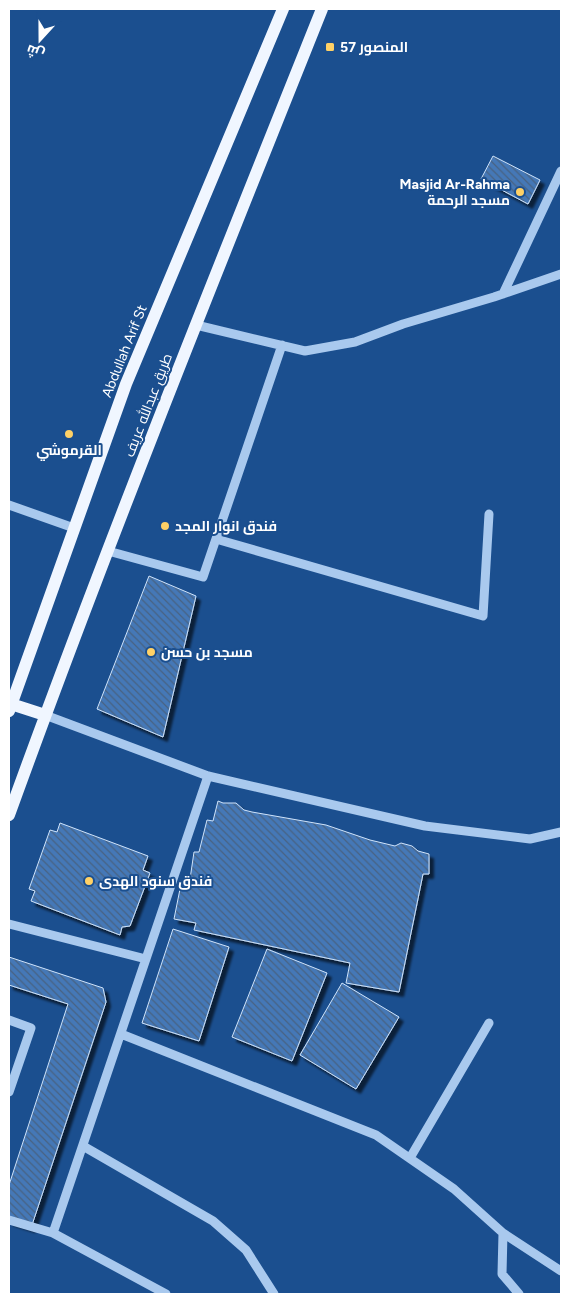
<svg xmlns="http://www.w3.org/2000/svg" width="570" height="1303" font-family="Figtree,Cairo,sans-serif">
  <defs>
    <pattern id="building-back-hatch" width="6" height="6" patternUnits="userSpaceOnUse" patternTransform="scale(1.25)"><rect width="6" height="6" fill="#4478b7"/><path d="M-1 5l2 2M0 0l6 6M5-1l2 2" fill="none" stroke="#486282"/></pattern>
    <filter id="shadow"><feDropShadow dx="4.5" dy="4.5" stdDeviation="1" flood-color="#0009"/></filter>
  </defs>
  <rect width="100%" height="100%" fill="#1b4f8f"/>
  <path fill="url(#building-back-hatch)" stroke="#cfe3fa" filter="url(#shadow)" d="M493,156L540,180L528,204L481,179Z
    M149,576L196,596L163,737L97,709Z
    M218,801L223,803H236L244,810L252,812L326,825L370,840L395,846L401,843L412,846L418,851L429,854V874H423L399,992L346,983L350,963L194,930L196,923L174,919L181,884L189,886L194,852H199L207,820L213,821Z
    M60,823L148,856L143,870L150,873L130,926L122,927L120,935L31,901L35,891L29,889L50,830L57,832Z
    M173,929L229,947L199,1041L142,1023Z
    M267,949L327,973L292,1061L232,1037Z
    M9,957L103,988L106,1002L31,1228L9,1221V1185L68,1004L9,985Z
    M342,983L399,1017L356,1089L300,1055Z"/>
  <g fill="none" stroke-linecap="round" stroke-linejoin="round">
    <path stroke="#a9c9ee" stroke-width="9" d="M503,294L561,171
      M196,325L305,351L355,342L403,324L494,297L561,274
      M9,505L74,528
      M216,539L483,616L489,514
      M108,551L203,577L282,345
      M45,715L208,776L425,826L530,839L561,832
      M9,924L146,959
      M9,1020L31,1028L9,1092
      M121,1034L376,1135L454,1189L503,1233L502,1274L519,1294
      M83,1146L213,1221L246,1250L274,1294
      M410,1158L489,1023
      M9,1220L53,1233L166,1294
      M53,1233L208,776
      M503,1233L561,1271"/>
    <path stroke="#f0f6ff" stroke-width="12" d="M11,704L45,715
      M9,711L126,384L283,9
      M9,815C107,544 215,276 322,9"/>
  </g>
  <g fill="#ffd166" stroke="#1b4f8f" stroke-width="2">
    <rect x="325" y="42" width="10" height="10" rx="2.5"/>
    <circle cx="520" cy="192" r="5"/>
    <circle cx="69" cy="434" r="5"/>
    <circle cx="165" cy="526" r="5"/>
    <circle cx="151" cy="652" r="5"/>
    <circle cx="89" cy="881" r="5"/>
  </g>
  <g text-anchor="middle" stroke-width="4" stroke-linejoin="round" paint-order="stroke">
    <g font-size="14" font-weight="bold" fill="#fff" stroke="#1b4f8f" text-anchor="start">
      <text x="340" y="52">المنصور 57</text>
      <text x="510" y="189" text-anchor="end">Masjid Ar-Rahma<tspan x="510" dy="16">مسجد الرحمة</tspan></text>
      <text x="69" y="455" text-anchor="middle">القرموشي</text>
      <text x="175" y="531">فندق انوار المجد</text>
      <text x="161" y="657">مسجد بن حسن</text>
      <text x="99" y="886">فندق سنود الهدى</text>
    </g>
    <g font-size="14" fill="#fff" stroke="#1b4f8f">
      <text transform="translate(124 351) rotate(-68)" y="5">Abdullah Arif St</text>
      <text transform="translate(148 405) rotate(-69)" y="5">طريق عبدالله عريف</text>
    </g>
  </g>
  <rect width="570" height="1303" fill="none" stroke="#ffffff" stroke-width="20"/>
  <g transform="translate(40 40) rotate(201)" stroke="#1b4f8f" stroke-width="4" paint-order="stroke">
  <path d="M0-4L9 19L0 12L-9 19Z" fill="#ffffff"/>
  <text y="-8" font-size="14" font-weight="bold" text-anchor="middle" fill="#ffffff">ش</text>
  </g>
</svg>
